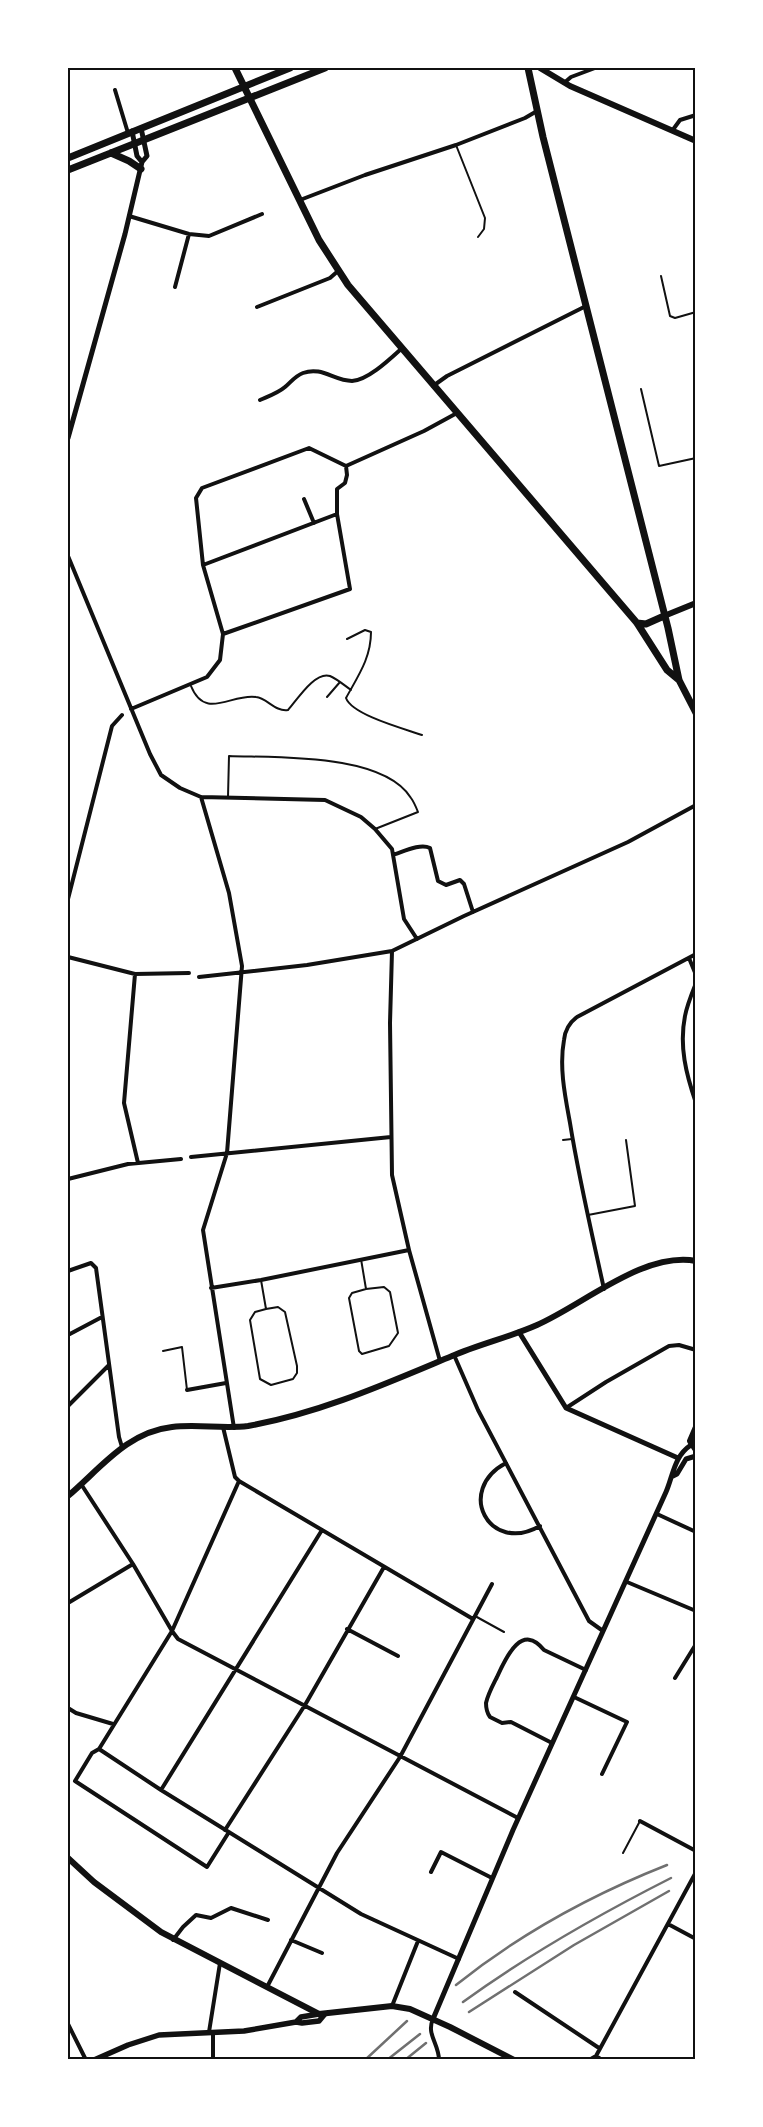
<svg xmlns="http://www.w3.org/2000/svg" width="763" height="2127" font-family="Manrope,sans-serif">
  <rect width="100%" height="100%" fill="#fff"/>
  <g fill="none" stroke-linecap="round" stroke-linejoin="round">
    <path stroke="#111" stroke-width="2" d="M185,68H187
      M456,145L485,218L484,229L478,237
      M661,276L670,316L675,318L696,312
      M641,389L659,466L696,458
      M347,639L365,630L371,632C371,658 358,676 346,698C352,715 405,729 422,735
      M191,686C205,721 232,693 256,697C267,698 275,712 288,710C297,700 315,671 330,676C337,679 344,685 351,690
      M327,697L340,682
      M228,797L229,756C277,758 383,753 411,798C414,802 416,807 418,812L375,829
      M563,1140L572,1139
      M588,1215L635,1206L626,1140
      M361,1259L366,1289L352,1293L349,1298L359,1351L362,1354L389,1346L398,1333L390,1292L384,1287L366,1289
      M261,1280L266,1309L255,1312L250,1320L260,1379L271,1385L293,1379L297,1373V1366L285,1312L278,1307L266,1309
      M163,1351L182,1347L187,1390
      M475,1616L504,1632
      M623,1853L640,1821"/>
    <path stroke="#111" stroke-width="4" d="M564,83L571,77L595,68
      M115,90L128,133
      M672,131L680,120L696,115
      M300,200L365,175L456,145L525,118L537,111
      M129,216L189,234L209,236L262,214
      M175,287L189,234
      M257,307L330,278L338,271
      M433,386L447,376L586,306
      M260,400C269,396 278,393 285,387C291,382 295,376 303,373C322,366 334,381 352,381C368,380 390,359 401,349
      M346,466L424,431L457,413
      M304,499L314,523
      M68,556L150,754L161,775L180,788L201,797L325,800L361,817L375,829L392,849L404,919L417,939
      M203,565L337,514
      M223,634L350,589L337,514V489L345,483L347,475L346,466
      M131,709L207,677L220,660L223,634L203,565L196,498L202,488L309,448L346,466
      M201,797L229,893L242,966L227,1153L203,1230L234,1428
      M393,855C403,852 420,843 430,848L438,881L446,885L460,880L464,884L473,912
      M68,899L112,726L122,715
      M392,951L390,1023L392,1175L409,1250L440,1361
      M68,957L135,974L189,973
      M689,958L696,975
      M135,974L124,1103L138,1163
      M199,977L307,965L392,951L464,916L628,842L696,805
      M696,983C692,993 687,1005 685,1016C679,1046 686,1074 696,1103
      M191,1157L391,1137
      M68,1179L128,1164L181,1159
      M68,1271L91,1263L96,1268L119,1437L122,1447
      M211,1288L261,1280L409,1250
      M604,1289C592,1234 579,1179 570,1123C565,1096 559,1067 564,1040C565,1030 569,1023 577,1017L696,954
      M68,1335L102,1317
      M454,1355L478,1410L589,1621L603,1631
      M187,1390L226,1383
      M68,1406L109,1365
      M566,1408L606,1382L669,1346L679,1345L696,1350
      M506,1463C455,1490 489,1555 540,1526
      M239,1481L473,1619
      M81,1484L133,1564L172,1631L178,1639L518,1818
      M657,1514L696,1532
      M627,1582L696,1611
      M68,1603L133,1564
      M347,1629L398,1656
      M675,1678L696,1644
      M574,1697L627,1722L602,1774
      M68,1708L76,1713L113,1724
      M552,1743L511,1722L502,1723L490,1717C487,1713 486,1708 486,1703C488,1694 493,1685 497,1677C505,1660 521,1621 544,1650L586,1670
      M99,1749L161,1790L361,1914L459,1959
      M99,1749L172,1631L239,1481L235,1477L223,1427
      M99,1749L92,1753L75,1781L207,1867L229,1832
      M161,1790L322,1530
      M640,1821L696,1851
      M225,1830L305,1705L384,1567
      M431,1872L441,1852L492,1878
      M668,1924L696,1939
      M173,1940L183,1927L196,1915L211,1918L231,1908L268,1920
      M291,1940L322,1953
      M267,1987L337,1853L400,1757L492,1584
      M515,1992L599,2048
      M392,2006L418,1941
      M433,2019C426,2034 439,2044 439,2060
      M68,2024L86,2060
      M209,2032L220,1963
      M213,2032V2060
      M596,2056L602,2060
      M589,2060L596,2056L696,1872"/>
    <path stroke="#111" stroke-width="5" d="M132,131L137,156L142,162
      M68,438L125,234L142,162L147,156L141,128
      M519,1332L566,1408L678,1458
      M673,1476L677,1474L686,1459L696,1456
      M433,2019L513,1830L666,1492C673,1476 674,1456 691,1445"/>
    <path stroke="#111" stroke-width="5.5" d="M296,2022L301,2017L319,2014
      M94,2060L128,2045L159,2035L244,2031L296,2022L302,2023L319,2021L324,2015"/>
    <path stroke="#111" stroke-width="6" d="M540,68L570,86L696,141
      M664,616L696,603
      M696,1427L690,1441L696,1450
      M68,1496C100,1469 127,1432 172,1427C197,1424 223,1429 248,1426C320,1413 385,1384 452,1356C480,1344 510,1337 537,1325C583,1305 644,1251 696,1261
      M68,1858L94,1882L161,1932L319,2014L392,2006L410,2009L450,2027L514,2060"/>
    <path stroke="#111" stroke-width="7" d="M235,68L319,240L348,285L637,623L667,670L679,680
      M528,68L543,137L668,628L679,680L696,713
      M111,153L129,161L141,169
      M68,158L290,68
      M68,170L325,68
      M637,623L646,624L664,616"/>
    <path stroke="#707070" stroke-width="2.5" d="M456,1985C521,1933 591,1895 667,1865
      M463,2002C529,1954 598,1915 671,1878
      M469,2012L574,1945L669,1891
      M365,2060L407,2021
      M387,2060L420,2034
      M405,2060L426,2043"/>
  </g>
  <rect width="763" height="2127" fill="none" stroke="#ffffff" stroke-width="138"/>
  <rect x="69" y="69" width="625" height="1989" fill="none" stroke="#111" stroke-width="2"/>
</svg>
